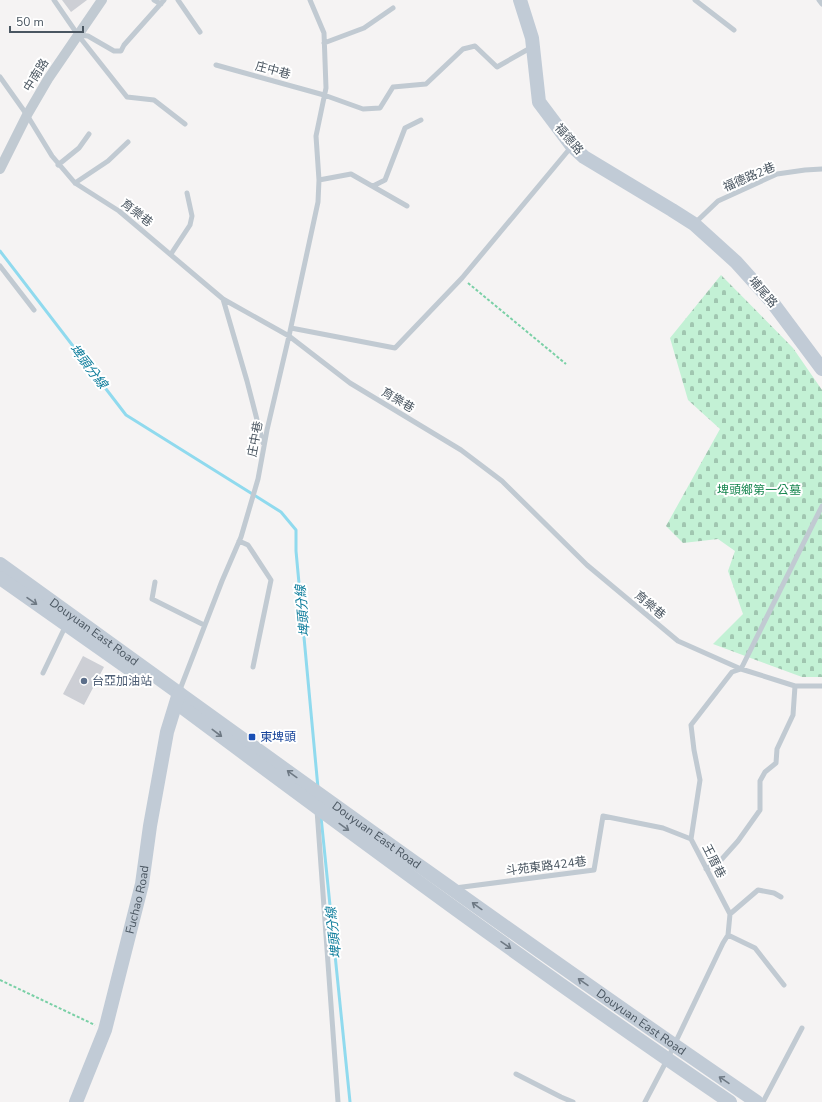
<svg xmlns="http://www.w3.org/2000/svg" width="822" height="1102" font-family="'Nunito Sans','Noto Sans TC',sans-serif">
  <defs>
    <pattern id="cemetery-stones" width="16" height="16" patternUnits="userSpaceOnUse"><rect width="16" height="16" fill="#c3f1d5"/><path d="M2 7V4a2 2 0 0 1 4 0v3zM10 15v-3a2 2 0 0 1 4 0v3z" fill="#a0c6b0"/></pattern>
  </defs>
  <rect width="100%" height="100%" fill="#f5f3f3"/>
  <path fill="url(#cemetery-stones)" d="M721,275L793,348L822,390V677H802L713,644L743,614L728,571L735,551L718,539L683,543L666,526L720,429L688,400L670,338Z"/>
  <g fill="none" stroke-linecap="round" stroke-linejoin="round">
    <path stroke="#90daee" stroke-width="3" d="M0,251L126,415L281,512L296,530V551L318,788
      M321,817L350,1102"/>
  </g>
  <path fill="#cdcfd5" d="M62,0H87L71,12Z
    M83,656L104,667L84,705L63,694Z"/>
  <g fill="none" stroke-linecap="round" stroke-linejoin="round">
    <path stroke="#7ad0a6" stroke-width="2" stroke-dasharray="3 2" stroke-linecap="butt" d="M468,283L566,364
      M0,980L95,1025"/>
    <path stroke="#c1cad2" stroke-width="5" d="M54,0L78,35L127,97L154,100L185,124
      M154,0L161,4
      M178,0L200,32
      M695,0L734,30
      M819,0L822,4
      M79,35L88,36L114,51H121L124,45L164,0
      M324,43L364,28L393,8
      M216,65L324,95L363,109L380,108L393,87L426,84L463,49L475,46L497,67L532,47
      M0,77L27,115L52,156L75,183L119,211L223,299L289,336L350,383L461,450L502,481L587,565L678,641L741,669L795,686H822
      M58,165L79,148L89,134
      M319,180L351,174L407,206
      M75,183L108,161L128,142
      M373,186L385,180L405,128L421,120
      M694,224L718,201L777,174L805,170L822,169
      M171,254L190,225L192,216L187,193
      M0,266L34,310
      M223,299L247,381L263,443
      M291,328L395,348L462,278L572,146
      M239,541L248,545L271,580L253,667
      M155,582L152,599L204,625
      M43,673L66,625
      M179,692L222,581L241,537L258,479L267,430L289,336L318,202L319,180L316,136L326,88L324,33L310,0
      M317,810L338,1102
      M706,869L721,860L738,841L760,810V781L765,772L776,763L777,749L793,715L795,686
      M455,888L594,870L603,816L663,828L691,839
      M730,914L758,890L774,893L781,897
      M728,935L755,948L784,985
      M516,1074L561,1097L573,1102
      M645,1102L667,1060L723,943L728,935L730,914L691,839L700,780L694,750L691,725L732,672L741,669L822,506
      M763,1102L802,1028"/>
    <path stroke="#c1cad2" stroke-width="10" d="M0,169L27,115L48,79L102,0"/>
    <g stroke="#c1cbd6" stroke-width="14">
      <path d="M520,0L532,38L539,102L572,146L584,157L672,210L694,224L736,262L772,302L822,369"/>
      <path id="s1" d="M0,564C251,745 501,927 757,1102"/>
      <path d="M0,578L135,673"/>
      <path d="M183,708C363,842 544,976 730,1102"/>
      <path id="s2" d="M76,1102L105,1030L142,884L150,826L167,732L179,693"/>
    </g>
  </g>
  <defs><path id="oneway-shaft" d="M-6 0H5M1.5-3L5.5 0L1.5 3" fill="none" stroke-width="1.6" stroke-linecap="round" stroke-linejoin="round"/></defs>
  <g stroke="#6e7984">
    <use href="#oneway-shaft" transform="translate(32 601) rotate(35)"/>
    <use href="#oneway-shaft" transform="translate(217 733) rotate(37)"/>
    <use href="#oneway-shaft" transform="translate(292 774) rotate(-144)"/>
    <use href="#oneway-shaft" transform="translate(344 827) rotate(36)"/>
    <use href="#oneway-shaft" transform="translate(477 906) rotate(-144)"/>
    <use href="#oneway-shaft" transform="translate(506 945) rotate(35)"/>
    <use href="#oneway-shaft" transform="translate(583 982) rotate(-145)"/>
    <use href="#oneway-shaft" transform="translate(724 1080) rotate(-146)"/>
  </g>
  <circle fill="#5c6f8a" stroke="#fff" stroke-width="1.5" cx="84" cy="681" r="4"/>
  <rect fill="#1a4fb4" stroke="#fff" stroke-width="1.5" x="248" y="733" width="8" height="8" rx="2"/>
  <g text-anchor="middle" stroke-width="4" stroke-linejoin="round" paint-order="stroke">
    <g font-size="12" fill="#4a5661" stroke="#fff">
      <text transform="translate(273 70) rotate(15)" y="4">庄中巷</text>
      <text transform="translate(36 75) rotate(-58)" y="4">中南路</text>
      <text transform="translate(569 139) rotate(49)" y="4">福德路</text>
      <text transform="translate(749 177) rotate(-23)" y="4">福德路2巷</text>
      <text transform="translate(137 213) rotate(38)" y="4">育樂巷</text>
      <text transform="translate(763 292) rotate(49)" y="4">埔尾路</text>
      <text transform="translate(398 400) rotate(31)" y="4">育樂巷</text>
      <text transform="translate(255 439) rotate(-79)" y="4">庄中巷</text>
      <text transform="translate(650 605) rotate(40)" y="4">育樂巷</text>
      <text dy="4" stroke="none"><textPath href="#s1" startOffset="116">Douyuan East Road</textPath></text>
      <text dy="4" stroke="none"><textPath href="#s1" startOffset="464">Douyuan East Road</textPath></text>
      <text transform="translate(714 861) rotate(63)" y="4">王厝巷</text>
      <text transform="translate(546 866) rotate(-7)" y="4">斗苑東路424巷</text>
      <text dy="4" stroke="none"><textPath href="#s2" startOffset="212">Fuchao Road</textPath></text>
      <text dy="4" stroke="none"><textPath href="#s1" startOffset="788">Douyuan East Road</textPath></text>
    </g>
    <g font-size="12" fill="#17864f" stroke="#fff">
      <text x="759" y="494">埤頭鄉第一公墓</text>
    </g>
    <g font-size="12" fill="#4e5e75" stroke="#fff" text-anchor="start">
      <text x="92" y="685">台亞加油站</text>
    </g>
    <g font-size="12" fill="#164399" stroke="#fff" text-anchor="start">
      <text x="260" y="741">東埤頭</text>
    </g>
    <g font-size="13" font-style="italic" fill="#0c7c9b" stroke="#fff">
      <text transform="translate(89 366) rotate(52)" y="5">埤頭分線</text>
      <text transform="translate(302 611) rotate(-95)" y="5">埤頭分線</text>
      <text transform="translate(333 933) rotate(-96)" y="5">埤頭分線</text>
    </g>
  </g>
  <path d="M10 26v6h73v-6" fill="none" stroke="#4a5661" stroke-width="2"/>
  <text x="16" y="26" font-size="12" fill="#4a5661" stroke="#ffffff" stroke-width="3" paint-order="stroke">50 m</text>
</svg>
